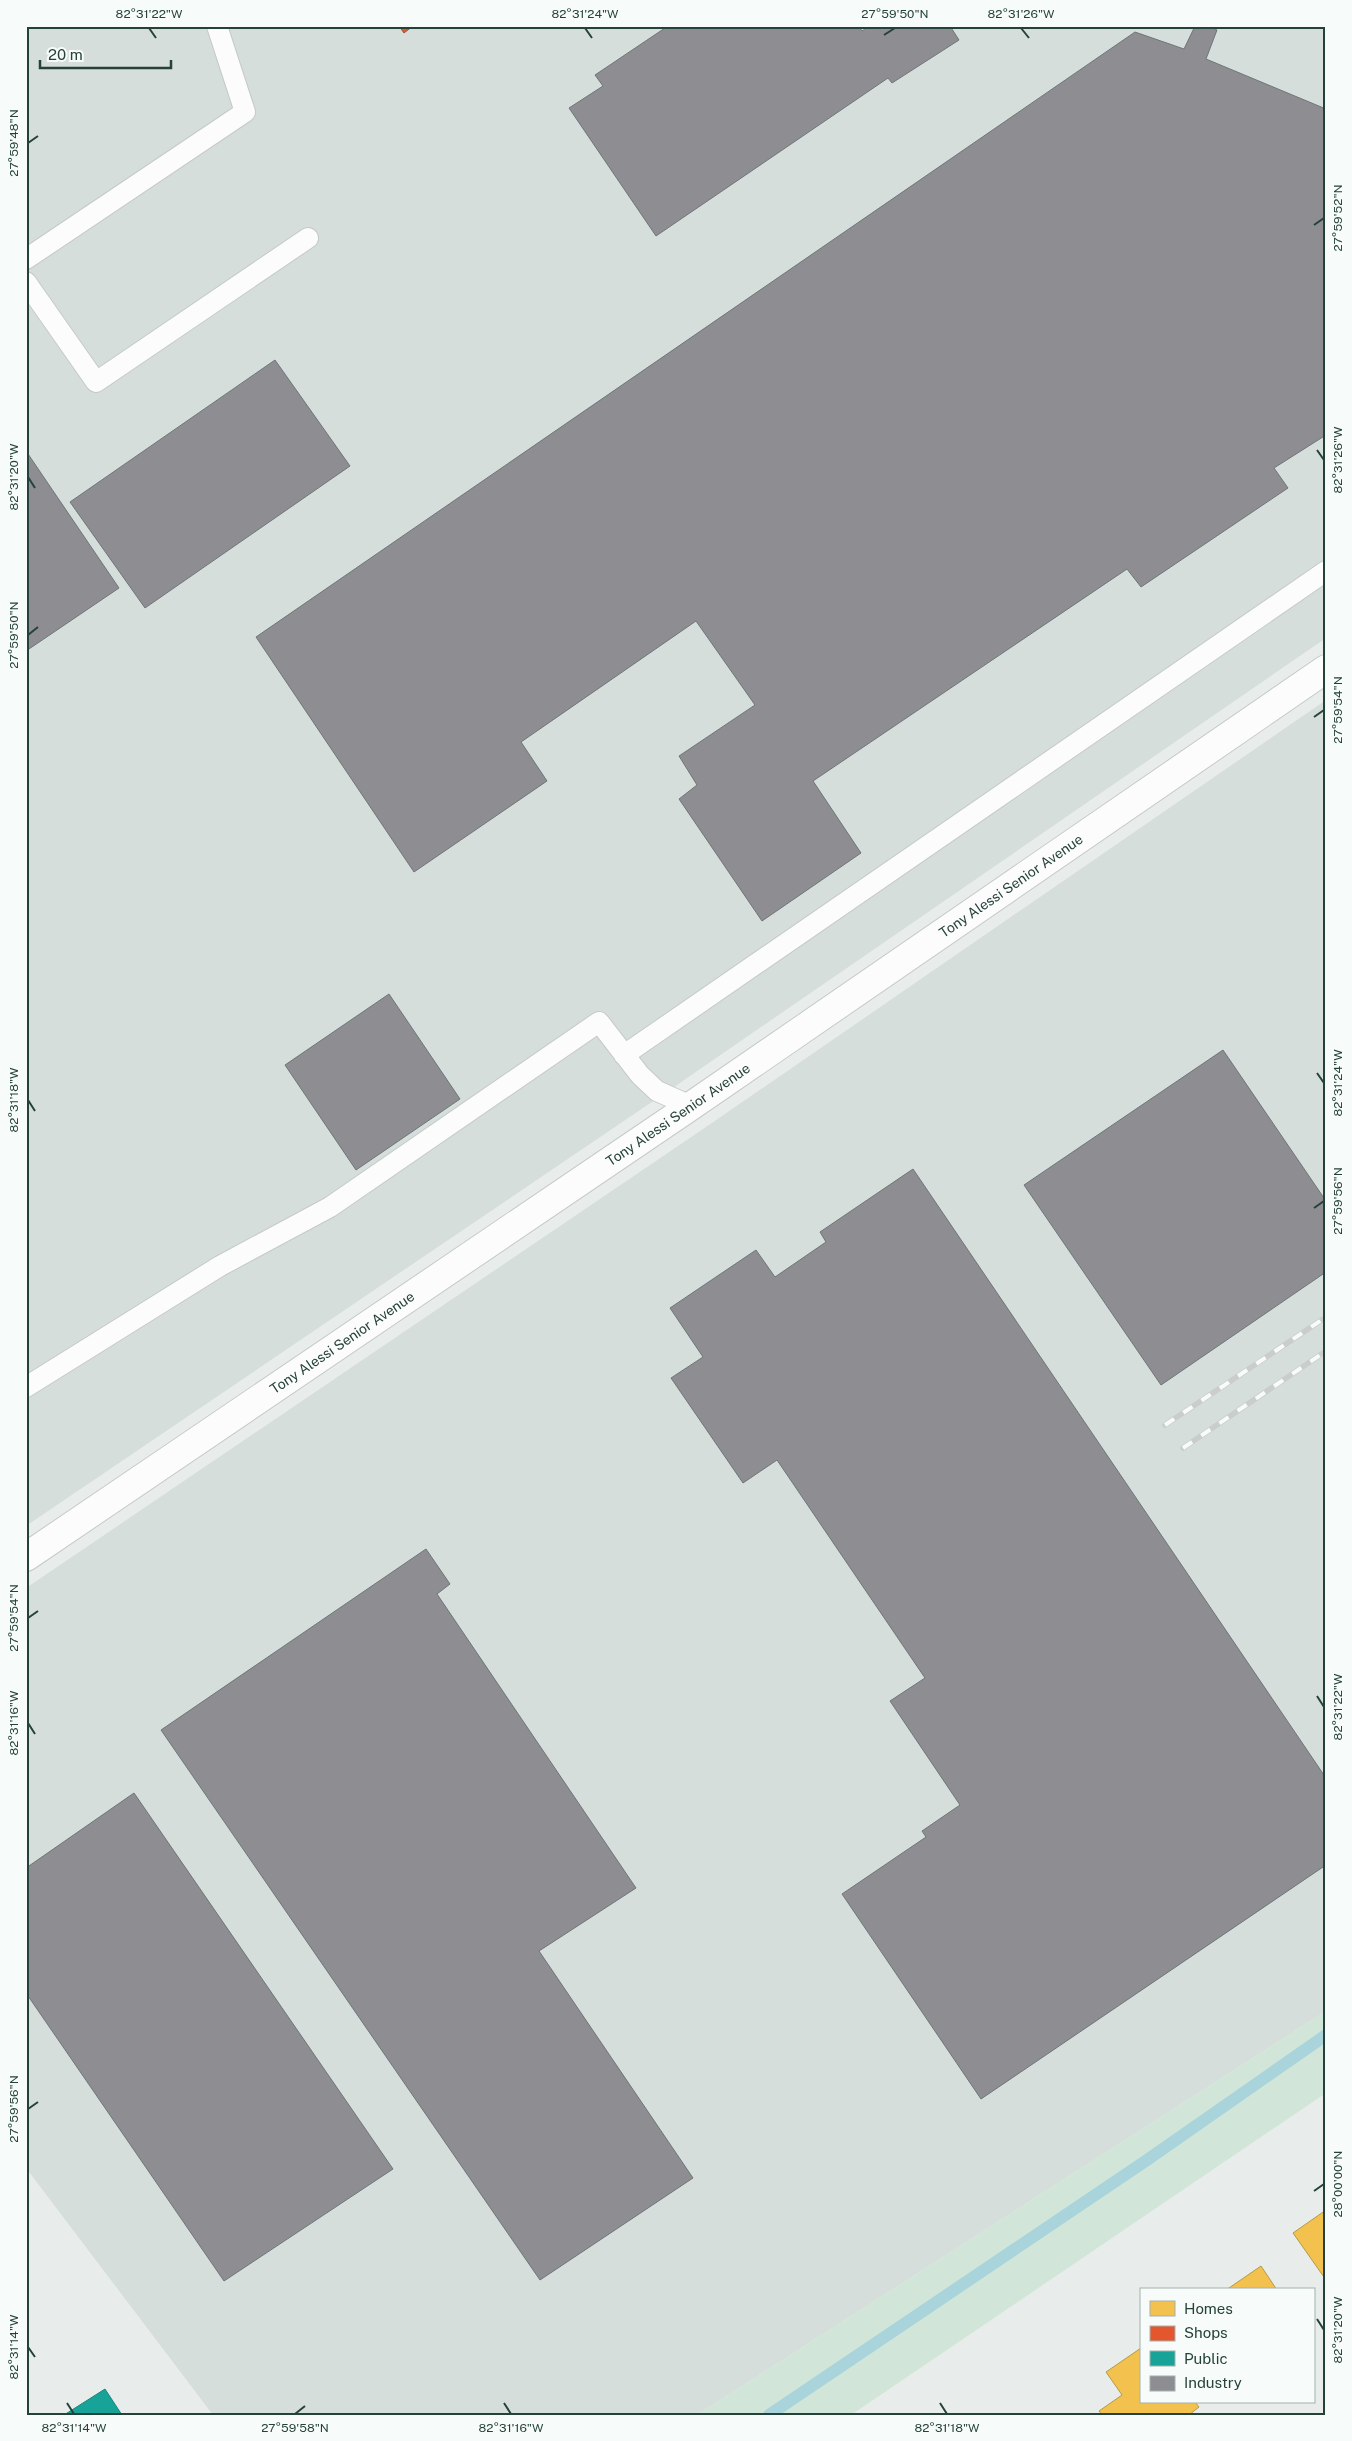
<svg xmlns="http://www.w3.org/2000/svg" width="1352" height="2441" font-family="'Public Sans',sans-serif">
  <rect width="100%" height="100%" fill="#e8edeb"/>
  <path fill="#d6dedb" d="M26,26H1326V638L677,1085L26,1526Z
    M1326,700V2011L697,2415H213L26,2168V1588L706,1127Z"/>
  <path fill="#d1e6d8" d="M1326,2011V2093L851,2415H697Z"/>
  <path fill="#f2c14e" stroke="#b49b48" d="M1326,2210V2280L1293,2233Z
    M1261,2266L1277,2290H1226Z
    M1141,2348V2402H1195L1199,2407L1189,2415H1102L1099,2411L1122,2395L1106,2372Z"/>
  <path fill="#e4572e" stroke="#aa5132" d="M399,26H413L404,33Z"/>
  <path fill="#17a398" stroke="#1b867c" d="M105,2389L122,2415H64Z"/>
  <path fill="#8d8d92" stroke="#6e7678" d="M668,26H859L862,31L869,26H950L959,40L892,83L888,78L656,236L569,108L603,86L595,75Z
    M1195,26H1208L1217,30L1206,59L1326,109V435L1274,468L1288,488L1141,587L1127,569L813,781L861,853L762,921L679,799L697,785L679,756L755,705L696,621L521,742L547,781L414,872L256,637L1135,32L1184,49Z
    M275,360L350,466L145,608L70,502Z
    M26,451L119,588L26,651Z
    M389,994L460,1099L356,1170L285,1065Z
    M1223,1050L1326,1201V1272L1161,1385L1024,1185Z
    M913,1169L1326,1778V1865L981,2099L842,1894L926,1837L922,1831L960,1805L890,1701L925,1678L777,1460L743,1483L671,1378L703,1357L670,1308L756,1250L775,1277L826,1242L820,1232Z
    M426,1549L450,1584L437,1594L636,1888L539,1951L693,2178L540,2280L161,1730Z
    M134,1793L393,2169L224,2281L26,1993V1868Z"/>
  <g fill="none" stroke-linecap="round" stroke-linejoin="round">
    <path stroke="#a9d4db" stroke-width="12" d="M769,2415L1147,2160L1326,2035"/>
    <defs>
      <path id="service" d="M26,259L245,112L217,26
        M26,282L96,382L308,238
        M624,1055L1326,571
        M26,1387L220,1266L330,1207L599,1022L640,1075L657,1091L691,1106"/>
      <g id="minor">
        <path id="s1" d="M26,1557L691,1106L1326,669"/>
      </g>
    </defs>
    <use href="#service" stroke="#c5cac8" stroke-width="22"/>
    <use href="#minor" stroke="#c5cac8" stroke-width="30"/>
    <use href="#service" stroke="#fcfcfc" stroke-width="20"/>
    <use href="#minor" stroke="#fcfcfc" stroke-width="28"/>
    <defs>
      <path id="rail" d="M1165,1425L1326,1317
        M1183,1448L1326,1351"/>
    </defs>
    <use href="#rail" stroke="#c9cdcc" stroke-width="5.5"/>
    <use href="#rail" stroke="#f7fbf9" stroke-width="4" stroke-dasharray="11" stroke-linecap="butt"/>
  </g>
  <path fill="none" stroke="#24423a" stroke-width="2" d="M149,28L156,38M585,28L592,38M1021,28L1029,38M884,35L895,28M28,143L38,136M1314,225L1324,218M1317,450L1324,460M28,477L35,488M28,635L38,627M1314,717L1324,710M1317,1073L1324,1083M28,1100L35,1111M1314,1208L1324,1201M28,1618L38,1611M1317,1696L1324,1707M28,1723L35,1734M28,2109L38,2102M1314,2191L1324,2184M1317,2319L1324,2330M28,2347L35,2357M67,2403L74,2414M504,2403L511,2414M940,2403L947,2414M295,2414L305,2406"/>
  <g text-anchor="middle" stroke-width="5" stroke-linejoin="round" paint-order="stroke">
    <g font-size="14" fill="#24423a" stroke="#f7fbf9">
      <text dy="5" stroke="none"><textPath href="#s1" startOffset="1192">Tony Alessi Senior Avenue</textPath></text>
      <text dy="5" stroke="none"><textPath href="#s1" startOffset="788">Tony Alessi Senior Avenue</textPath></text>
      <text dy="5" stroke="none"><textPath href="#s1" startOffset="382">Tony Alessi Senior Avenue</textPath></text>
    </g>
  </g>
  <rect width="1352" height="2441" fill="none" stroke="#f7fbf9" stroke-width="55"/>
  <rect x="1140" y="2288" width="175" height="115" fill="#f7fbf9" stroke="#a3b1ad"/>
  <rect x="1150" y="2301" width="25" height="15" fill="#f2c14e" stroke="#a3b1ad"/>
  <text x="1184" y="2314" font-size="15" fill="#24423a">Homes</text>
  <rect x="1150" y="2326" width="25" height="15" fill="#e4572e" stroke="#a3b1ad"/>
  <text x="1184" y="2338" font-size="15" fill="#24423a">Shops</text>
  <rect x="1150" y="2351" width="25" height="15" fill="#17a398" stroke="#a3b1ad"/>
  <text x="1184" y="2364" font-size="15" fill="#24423a">Public</text>
  <rect x="1150" y="2376" width="25" height="15" fill="#8d8d92" stroke="#a3b1ad"/>
  <text x="1184" y="2388" font-size="15" fill="#24423a">Industry</text>
  <path d="M40 60v8h131v-8" fill="none" stroke="#24423a" stroke-width="2.5"/>
  <text x="48" y="60" font-size="15" fill="#24423a" stroke="#f7fbf9" stroke-width="4" paint-order="stroke">20 m</text>
  <rect x="28" y="28" width="1296" height="2386" fill="none" stroke="#24423a" stroke-width="2"/>
  <g font-size="12" text-anchor="middle" fill="#24423a">
    <text x="149" y="18">82°31'22"W</text>
    <text x="585" y="18">82°31'24"W</text>
    <text x="895" y="18">27°59'50"N</text>
    <text x="1021" y="18">82°31'26"W</text>
    <text transform="translate(14 143) rotate(-90)" y="4">27°59'48"N</text>
    <text transform="translate(1338 218) rotate(-90)" y="4">27°59'52"N</text>
    <text transform="translate(1338 460) rotate(-90)" y="4">82°31'26"W</text>
    <text transform="translate(14 477) rotate(-90)" y="4">82°31'20"W</text>
    <text transform="translate(14 635) rotate(-90)" y="4">27°59'50"N</text>
    <text transform="translate(1338 710) rotate(-90)" y="4">27°59'54"N</text>
    <text transform="translate(1338 1083) rotate(-90)" y="4">82°31'24"W</text>
    <text transform="translate(14 1100) rotate(-90)" y="4">82°31'18"W</text>
    <text transform="translate(1338 1201) rotate(-90)" y="4">27°59'56"N</text>
    <text transform="translate(14 1618) rotate(-90)" y="4">27°59'54"N</text>
    <text transform="translate(1338 1707) rotate(-90)" y="4">82°31'22"W</text>
    <text transform="translate(14 1723) rotate(-90)" y="4">82°31'16"W</text>
    <text transform="translate(14 2109) rotate(-90)" y="4">27°59'56"N</text>
    <text transform="translate(1338 2184) rotate(-90)" y="4">28°00'00"N</text>
    <text transform="translate(1338 2330) rotate(-90)" y="4">82°31'20"W</text>
    <text transform="translate(14 2347) rotate(-90)" y="4">82°31'14"W</text>
    <text x="74" y="2432">82°31'14"W</text>
    <text x="295" y="2432">27°59'58"N</text>
    <text x="511" y="2432">82°31'16"W</text>
    <text x="947" y="2432">82°31'18"W</text>
  </g>
</svg>
